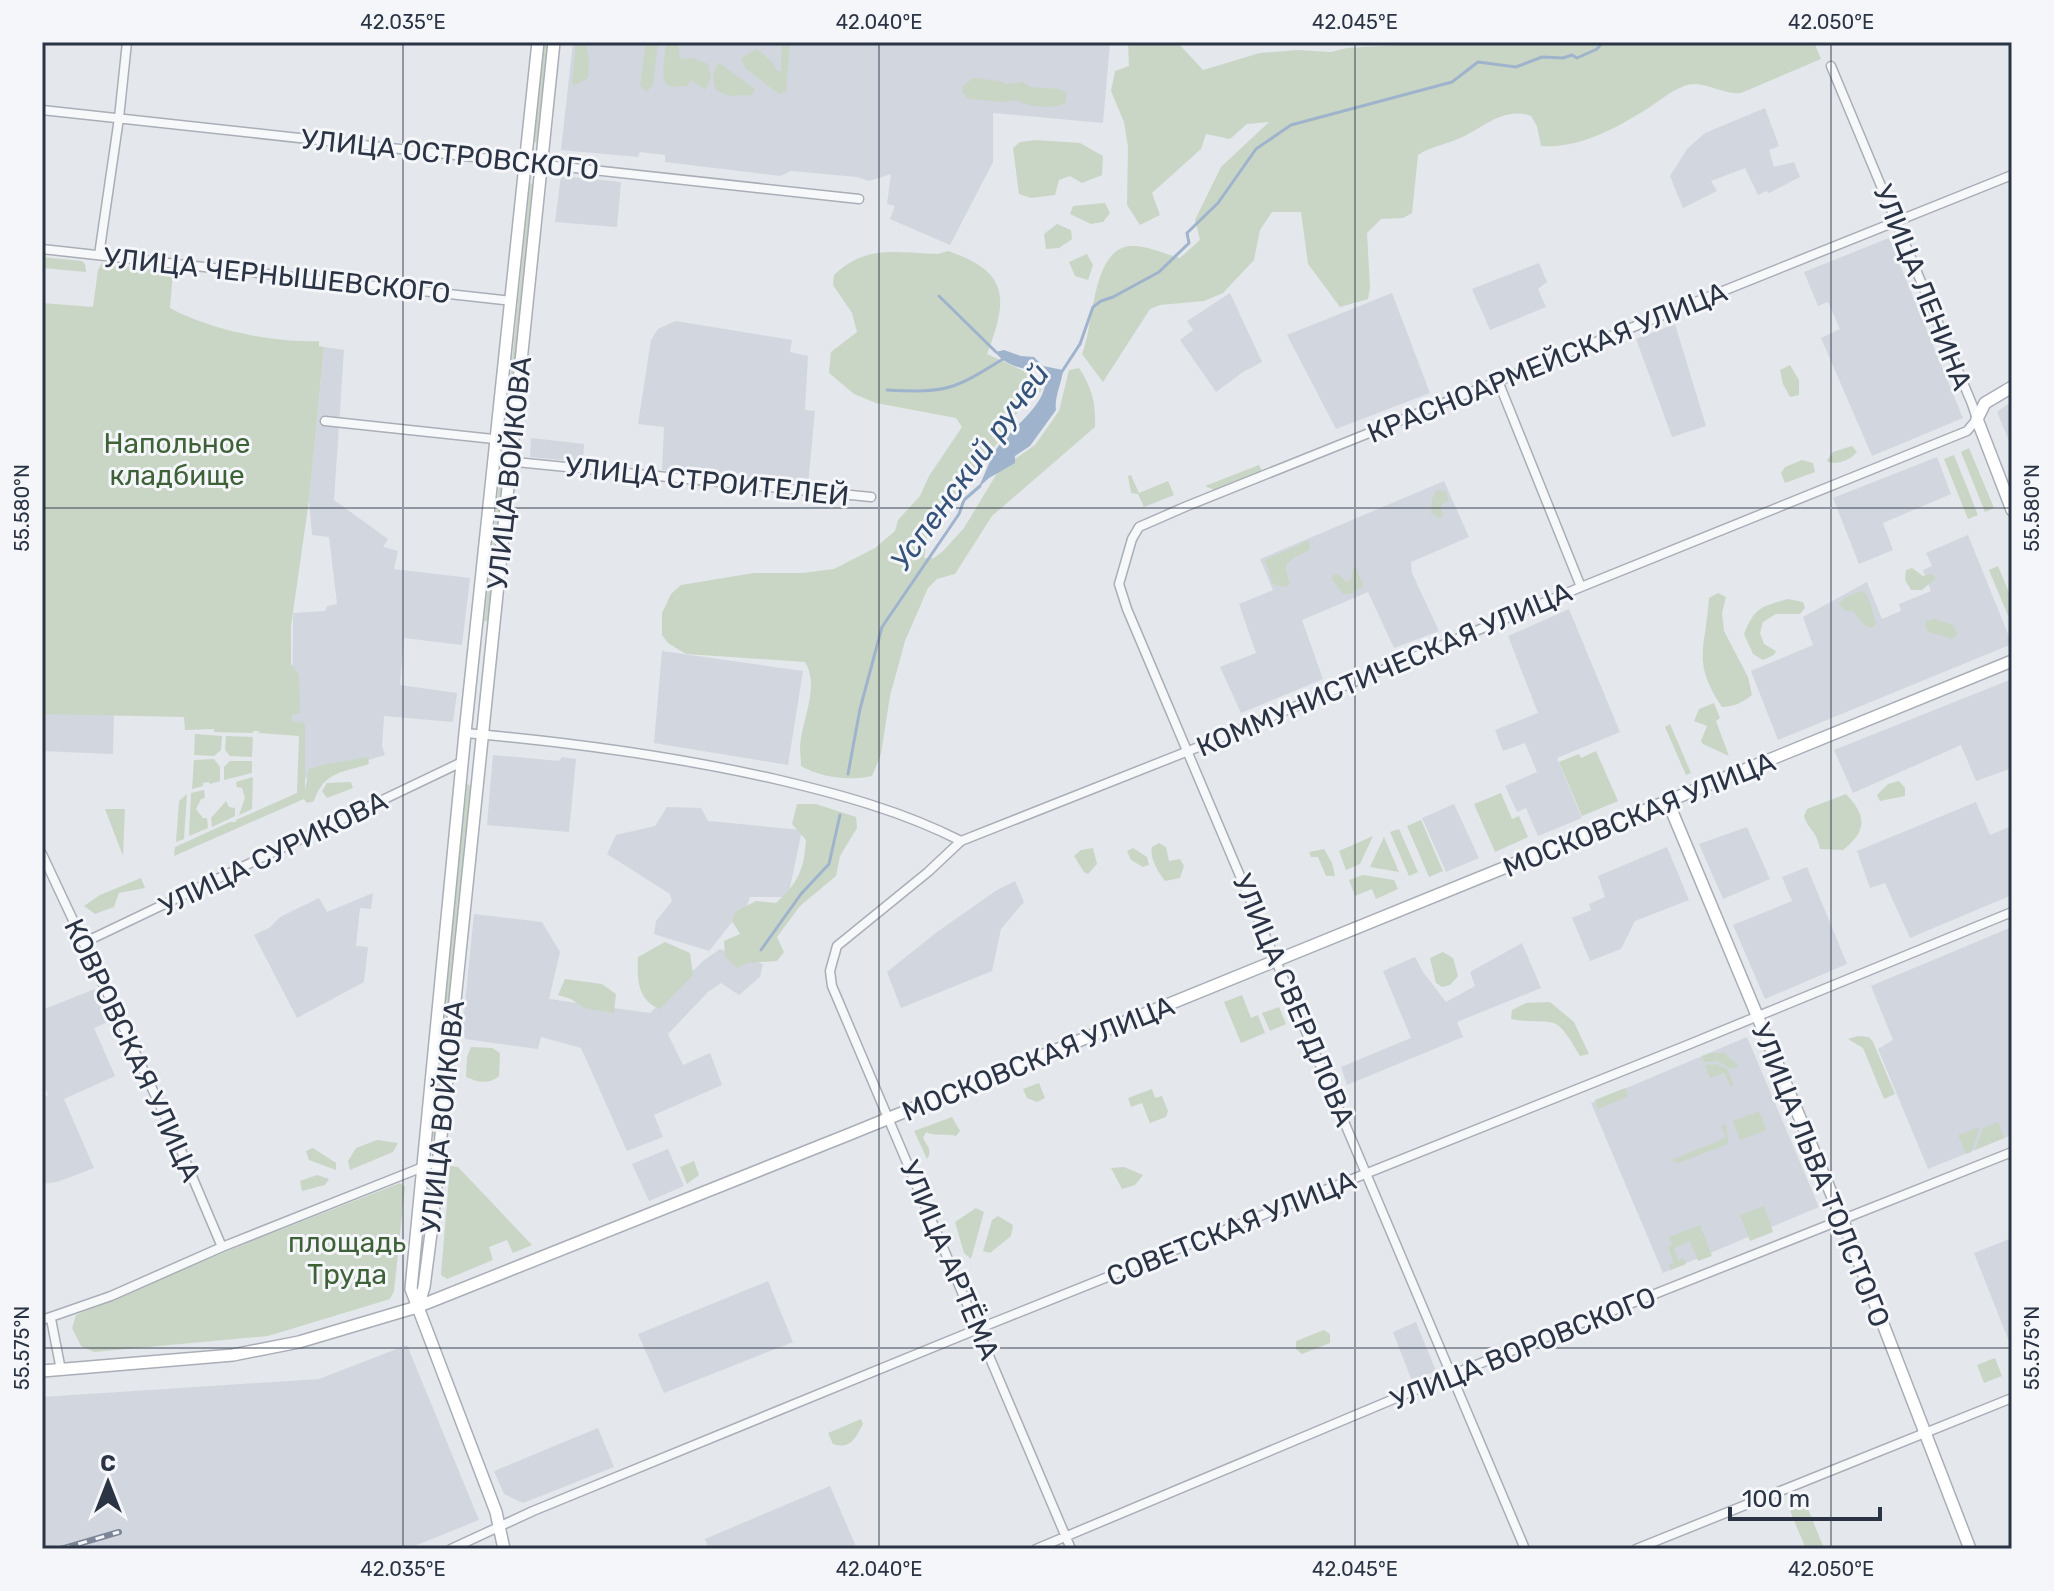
<svg xmlns="http://www.w3.org/2000/svg" width="2054" height="1591" font-family="Rubik,sans-serif">
  <rect width="100%" height="100%" fill="#e4e7ec"/>
  <path fill="#d2d6de" d="M573,42H1110L1103,123L993,113V162L950,245L890,219L895,206L887,204L891,174L869,181L857,177L791,171L780,176L665,162V155L640,152L638,157L561,150Z
    M1765,108L1779,146L1769,150L1774,167L1794,162L1800,177L1769,193L1766,191L1758,195L1745,168L1711,181L1717,191L1683,208L1670,176L1687,149L1705,133Z
    M561,176L621,182L617,227L555,222Z
    M1889,238L1963,418L1872,456L1821,338L1840,329L1828,302L1818,306L1804,272Z
    M1539,263L1547,282L1538,289L1546,307L1490,330L1472,289Z
    M1230,293L1262,362L1243,372L1216,392L1180,340L1193,330L1187,321Z
    M1392,293L1430,393L1336,429L1287,335Z
    M676,321L792,340L790,352L808,356L805,410L815,411L808,485L662,470L664,427L638,424L651,340L658,329Z
    M1675,324L1706,426L1672,437L1636,339Z
    M324,347L344,350L334,500L388,539L383,547L398,551L394,569L470,578L462,645L404,638L400,685L457,693L453,722L384,716L382,746L385,755L305,779V724L292,723L293,613L325,611L327,606L337,604L329,537L312,535L309,500Z
    M2012,401V448L1997,412Z
    M531,438L584,444L583,462L530,457Z
    M1937,457L1951,494L1883,523L1893,550L1859,564L1833,498Z
    M1444,481L1469,537L1411,562L1412,573L1439,631L1394,648L1368,592L1302,620L1323,679L1241,713L1220,667L1256,653L1239,604L1273,590L1260,559Z
    M1968,535L2012,644L1778,740L1751,671L1813,645L1803,617L1867,582L1882,619L1901,611L1899,604L1931,591L1923,570L1932,566L1926,553Z
    M1569,609L1620,732L1557,758L1582,818L1538,836L1526,808L1517,812L1505,786L1537,772L1525,743L1503,751L1495,730L1538,713L1508,636Z
    M662,651L803,671L788,765L654,743Z
    M2012,679V768L1976,781L1961,745L1853,793L1834,750Z
    M114,713L113,754L42,751V714Z
    M493,755L559,761L562,757L576,759L569,832L487,825Z
    M1976,802L1990,835L2009,827L2012,833V895L1910,938L1885,883L1870,888L1857,851Z
    M1454,804L1479,858L1446,872L1422,818Z
    M667,807L701,808L708,821L802,830L788,897H750L742,922L733,921L709,951L654,934L656,921L672,901L670,894L607,854L616,835L655,826Z
    M1747,827L1770,879L1723,899L1699,844Z
    M1667,847L1689,900L1635,921L1621,949L1590,961L1572,918L1591,910L1589,904L1605,897L1598,876Z
    M1807,867L1847,964L1765,999L1733,925L1792,901L1782,877Z
    M1015,881L1024,902L1001,929L992,971L901,1008L887,972L937,932L997,890Z
    M373,893L371,909L360,908L356,946L368,947L364,982L297,1018L254,935L269,928L280,917L319,898L327,912Z
    M474,914L542,922L560,952L549,999L650,1013L703,961L720,949L763,964L760,977L739,995L721,983L708,992L668,1034L683,1065L710,1053L722,1085L654,1115L663,1137L627,1151L581,1048L541,1037L538,1049L465,1039L463,1023Z
    M2012,927V1135L1928,1169L1878,1049L1893,1040L1871,986Z
    M1522,943L1541,988L1457,1022L1463,1037L1347,1085L1341,1067L1411,1038L1383,971L1415,957L1423,972L1446,1002L1475,986L1470,972Z
    M95,989L110,1021L94,1028L115,1076L64,1099L94,1168L57,1182L42,1184V1097L48,1095L42,1082V1010Z
    M1747,1037L1819,1207L1663,1273L1591,1103Z
    M668,1149L684,1186L649,1201L632,1164Z
    M2012,1238V1349L1974,1253Z
    M768,1281L793,1342L664,1393L638,1334Z
    M1416,1322L1436,1371L1412,1381L1393,1332Z
    M407,1345L479,1520L407,1549H42V1397L319,1379Z
    M598,1428L614,1467L523,1503L504,1494L494,1471Z
    M830,1486L857,1549H709L705,1539Z"/>
  <path fill="#c9d6c5" d="M544,42H549L537,143L533,140Z
    M576,42H586L589,61L588,78L575,85L572,83Z
    M646,42H658L653,85L646,92L640,85Z
    M666,42H678L680,59L692,58L708,64L711,79L705,90L691,80L687,86L671,87L665,83L663,74Z
    M782,42H790L786,92L779,94L745,68L741,58L757,49L773,63L777,71H781Z
    M1128,42H1177L1203,70L1260,53L1297,50L1331,52L1347,48L1399,45L1400,42H1814L1821,59L1741,93C1722,96 1702,77 1682,87C1671,91 1660,100 1650,107C1618,127 1580,149 1541,146L1537,126L1531,116C1504,106 1483,128 1460,138C1446,145 1431,146 1418,155L1412,213L1403,218L1381,219L1367,233L1370,288L1368,299L1340,307L1308,264L1301,212H1272L1260,230L1254,260L1223,293L1204,301L1160,305L1150,309L1103,382L1082,354C1094,328 1091,248 1131,246C1146,245 1165,254 1180,258L1200,240L1195,220L1221,167L1269,122L1247,124L1230,139L1206,134L1201,149L1152,193L1160,215L1140,225L1127,205L1128,147L1124,122L1111,91L1115,71L1129,66Z
    M719,63L755,89L752,95L729,96L716,90C713,79 711,72 719,63Z
    M973,78L1000,81L1006,84L1023,82L1030,87L1060,89L1066,92V102C1055,110 1028,107 1016,100L1005,102L968,99L962,92L963,86Z
    M1036,140L1080,143L1103,156L1102,175L1082,183L1070,176L1059,180L1055,195L1031,198L1019,194L1013,148L1020,142Z
    M530,183L534,185L510,417L506,419Z
    M1105,203L1110,213L1103,222L1091,224L1070,214L1073,206Z
    M1057,224L1071,230L1072,239L1059,248L1046,249L1044,234Z
    M948,251C1010,272 1008,299 987,354L1039,378L1041,391L1026,398L1003,436L946,506L928,534L924,558H934L943,551L964,528L999,470L1035,445L1059,411L1069,370L1079,368C1092,388 1096,403 1095,427L992,516L955,574L937,579L928,588L905,641L890,696L881,754L872,776C848,781 823,778 801,766C801,759 800,752 800,746C802,719 820,687 805,662L686,654L668,643L662,635V613L671,594L681,585L754,573H802L834,569L875,548L895,531L898,520L920,496L929,476L962,427L956,418L876,403L854,394L829,373L831,352L857,332L852,313L833,285L834,275C866,244 897,253 938,254Z
    M1087,254L1093,265L1088,280L1075,276L1069,262Z
    M42,257L82,261L85,264L86,272L42,268Z
    M102,263L173,272L170,308C210,330 274,343 319,341V346L324,347L309,500L291,626V664L299,675L300,713L292,715V722L305,723V789L309,769L327,764L368,757L369,764C342,773 324,771 314,801L307,803L304,799L174,856L175,847L230,822H236V820L297,793L299,736L259,733V731H253V733L214,732V729L185,730L184,717L42,714V303L93,307L98,270Z
    M1790,365L1799,380V395L1790,397L1783,384L1780,370Z
    M1852,446L1857,452C1850,460 1838,465 1828,462L1827,460L1833,452Z
    M1969,448L1994,508L1985,512L1961,452Z
    M1954,455L1978,515L1968,519L1944,459Z
    M1802,460L1813,463L1815,472L1785,483L1781,473L1785,467Z
    M1259,465L1262,471L1214,490L1205,486Z
    M1131,475L1139,493L1168,481L1174,495L1144,507L1138,494L1131,493L1128,476Z
    M499,482L502,484L488,620L484,622Z
    M1437,490L1446,492L1449,500L1441,505L1443,515L1440,519L1431,513L1432,499Z
    M1309,540L1310,550L1293,558L1285,567L1290,584L1284,587L1273,584L1265,560Z
    M1998,566L2012,600V617L2009,618L1989,570Z
    M1356,567L1363,586L1351,594H1343L1331,578L1337,573L1346,582L1351,580L1353,569Z
    M1912,568L1923,576L1932,574L1936,578L1922,590H1911L1905,580L1906,570Z
    M1862,591L1868,596L1876,624L1872,628L1864,625L1853,611H1845L1839,603L1846,597Z
    M1718,593L1726,597L1722,613L1724,631L1748,677L1752,695C1743,702 1734,707 1722,707C1691,661 1706,648 1709,598Z
    M1788,599L1803,602L1805,608L1800,614H1776L1763,622L1760,633L1764,644L1776,651L1774,655L1763,660L1753,654L1744,634C1755,607 1761,607 1788,599Z
    M1934,619L1953,625L1957,633L1953,639L1929,632L1925,627L1926,621Z
    M1714,703L1720,718L1716,721L1729,756L1703,744L1701,741L1707,726L1694,721L1699,709Z
    M1670,724L1691,773L1686,775L1665,727Z
    M195,734L222,736L221,750L214,756L194,755Z
    M226,736L253,737L252,757L230,756L225,750Z
    M1596,751L1618,801L1582,816L1559,762L1579,754L1581,758Z
    M214,759L220,767V781L210,784L209,782L203,783V786L192,789L194,760Z
    M230,761H252V773L224,780V767Z
    M253,777L252,809L239,815L245,798L242,788L237,787L236,782Z
    M1899,781L1905,788V796L1880,801L1877,795L1888,784Z
    M351,782L353,788L327,798L322,791L327,783Z
    M467,784L471,786L434,1137L430,1135Z
    M204,790L205,798L201,799L196,809L203,818H207L208,828L189,836L191,793Z
    M1501,793L1512,819L1519,816L1528,837L1495,852L1474,804Z
    M187,794L184,839L176,842L179,801Z
    M1846,794C1867,816 1867,831 1843,850L1820,849C1816,829 1808,830 1804,816L1807,809Z
    M226,801L229,807L235,808V816L212,827L211,818Z
    M797,804H816L856,817L857,828L840,856L836,876L800,906L777,937L784,952L777,961L747,963L737,968L725,957L724,941L740,934L732,921L735,912L756,901L776,903C798,883 804,870 806,840L792,824Z
    M105,809H125L123,856Z
    M1421,820L1443,871L1429,877L1407,826Z
    M1399,829L1418,872L1409,876L1390,832Z
    M1373,836L1360,864L1346,870L1339,851Z
    M1384,837L1399,872L1370,867Z
    M1159,843L1166,847L1169,861L1180,859L1184,866L1180,878L1165,881C1158,872 1149,857 1152,847Z
    M1093,848L1097,864L1088,874L1084,872L1074,856L1081,850Z
    M1133,848L1147,857L1149,865L1143,867L1131,860L1127,851Z
    M1324,849L1332,863L1335,876H1326L1318,857H1311L1309,852Z
    M1363,875L1394,880L1398,889L1376,899L1372,889L1355,896L1349,880Z
    M141,878L145,888L119,893L114,907L95,914L84,906L100,895Z
    M665,942L690,953L693,975L660,1009C637,1000 637,978 638,957Z
    M1443,952L1453,958L1458,976L1450,985L1442,987L1436,983L1430,958Z
    M565,979L602,984L616,994L614,1013L584,1008L571,999L558,995Z
    M1242,995L1251,1018L1258,1015L1265,1033L1241,1043L1224,1002Z
    M1550,1002L1574,1022L1589,1054L1580,1056C1553,1009 1558,1027 1511,1019L1512,1010L1526,1003Z
    M1279,1007L1286,1024L1270,1031L1262,1013Z
    M1858,1036L1869,1037L1873,1042L1895,1094L1884,1099L1863,1048L1848,1039Z
    M471,1047L492,1048L500,1053L499,1076C489,1085 477,1082 466,1077L467,1057Z
    M1710,1053H1724L1739,1066L1731,1069L1718,1061L1704,1062L1702,1056Z
    M1717,1064L1727,1069L1734,1086L1731,1087L1724,1073L1710,1078L1705,1065Z
    M1039,1083L1045,1098L1037,1102L1027,1098L1023,1089Z
    M1625,1088L1628,1096L1598,1109L1595,1100Z
    M1152,1089L1155,1098L1162,1096L1168,1111L1166,1117L1150,1123L1142,1103L1131,1107L1128,1098Z
    M1759,1111L1766,1130L1740,1140L1733,1121Z
    M952,1117L960,1131L956,1136C946,1133 935,1137 926,1132L923,1138C927,1146 933,1150 927,1159L914,1131Z
    M1998,1122L2004,1138L1975,1150L1983,1128Z
    M1726,1124L1728,1144L1678,1163L1671,1160L1726,1138L1721,1126Z
    M1980,1127L1971,1152L1966,1154L1958,1135Z
    M377,1140L398,1143L393,1152L350,1170L348,1161L356,1148Z
    M313,1148L336,1163V1170L309,1160L306,1151Z
    M694,1161L699,1175L687,1184L680,1167Z
    M450,1166L458,1167L532,1245L513,1253L507,1240L489,1247L493,1260L447,1279L441,1275Z
    M1124,1167L1143,1175L1135,1185L1122,1189L1111,1168Z
    M317,1175L329,1179L325,1185L302,1191L300,1181Z
    M400,1183L405,1187L394,1291L390,1299L268,1336L94,1352L81,1346L72,1328L76,1315L232,1249Z
    M1764,1206L1773,1232L1750,1241L1740,1215Z
    M976,1208L984,1212L971,1259L964,1253L955,1222Z
    M998,1216L1013,1225L1011,1236L990,1253L983,1251L992,1220Z
    M1700,1225L1712,1256L1698,1261L1690,1241L1674,1248L1678,1260L1684,1258L1686,1264L1671,1270L1669,1265L1674,1263L1668,1247L1672,1245L1669,1237Z
    M1324,1330L1330,1334V1343L1302,1354L1296,1349V1341Z
    M1995,1358L2002,1376L1984,1383L1977,1365Z
    M861,1419L863,1424C856,1437 851,1450 833,1444L828,1433Z
    M1806,1504L1823,1546L1806,1549L1790,1511Z"/>
  <path fill="#9fb4cc" d="M1004,350L1021,356L1034,357L1043,366L1063,370C1062,383 1054,397 1056,410L1030,446L1015,456V463L989,478L978,488C984,477 988,464 994,453C1007,428 1054,404 1044,371C1027,371 1005,366 995,352Z"/>
  <g fill="none" stroke-linecap="round" stroke-linejoin="round">
    <path stroke="#9fb4cc" stroke-width="3" d="M939,296L996,352
      M1061,373L1080,344L1093,307L1101,301L1113,297L1159,272L1189,243L1187,233L1218,203L1256,149L1291,125L1452,82L1478,62L1516,67L1542,57L1563,58L1572,55L1577,58L1597,49L1603,42
      M887,390C947,393 953,390 1003,359
      M848,774L860,709L882,627L959,514L964,500L980,486
      M761,950L801,894L829,864L840,815"/>
    <defs>
      <path id="street" d="M42,110L859,199
        M42,249L512,301
        M99,255L119,118L127,42
        M1498,381L1581,587
        M325,421L512,441
        M495,460L871,497
        M465,733C569,742 673,756 775,779C839,794 902,811 961,841
        M42,854L180,1148L222,1247
        M83,943L462,762
        M51,1319L61,1370
        M42,1320L111,1296L222,1247L438,1161
        M451,1549L533,1511L990,1324L1685,1046L2012,912
        M1036,1549L1451,1375L2012,1152
        M1071,1549L832,986L830,971L837,946L928,872L961,841L1201,746L1581,587L1967,431L1977,419L1972,404L1831,66
        M1525,1549L1127,609L1119,584L1132,539L1139,527L1187,506L2012,175
        M1636,1549L2012,1398"/>
      <path id="secondary" d="M2012,387L1985,403L1977,419L2012,510
        M1668,802L1847,1231L1970,1549
        M418,1307L424,1287L431,1233L554,42
        M42,1371L233,1355L299,1342L417,1307L850,1134L2012,661
        M504,1549L496,1512L411,1289L465,733L538,42"/>
    </defs>
    <use href="#street" stroke="#a9aeb7" stroke-width="11"/>
    <use href="#secondary" stroke="#a9aeb7" stroke-width="14"/>
    <use href="#street" stroke="#f7f8fa" stroke-width="8"/>
    <use href="#secondary" stroke="#fff" stroke-width="11"/>
    <defs>
      <path id="rail" d="M61,1549L119,1532"/>
    </defs>
    <use href="#rail" stroke="#7d8696" stroke-width="6"/>
    <use href="#rail" stroke="#f4f6f9" stroke-width="3" stroke-dasharray="9" stroke-linecap="butt"/>
  </g>
  <path fill="none" stroke="#2b3445" stroke-width="2" stroke-opacity="0.45" d="M403,42V1549M879,42V1549M1355,42V1549M1831,42V1549M42,508H2012M42,1348H2012"/>
  <g text-anchor="middle" stroke-width="6" stroke-linejoin="round" paint-order="stroke">
    <g font-size="28" fill="#2b3445" stroke="#f4f6f9">
      <text transform="translate(450 154) rotate(6)" y="10">УЛИЦА ОСТРОВСКОГО</text>
      <text transform="translate(277 275) rotate(6)" y="10">УЛИЦА ЧЕРНЫШЕВСКОГО</text>
      <text transform="translate(1923 287) rotate(68)" y="10">УЛИЦА ЛЕНИНА</text>
      <text transform="translate(1547 362) rotate(-22)" y="10">КРАСНОАРМЕЙСКАЯ УЛИЦА</text>
      <text transform="translate(509 473) rotate(-84)" y="10">УЛИЦА ВОЙКОВА</text>
      <text transform="translate(707 481) rotate(6)" y="10">УЛИЦА СТРОИТЕЛЕЙ</text>
      <text transform="translate(1384 669) rotate(-23)" y="10">КОММУНИСТИЧЕСКАЯ УЛИЦА</text>
      <text transform="translate(1639 814) rotate(-22)" y="10">МОСКОВСКАЯ УЛИЦА</text>
      <text transform="translate(273 853) rotate(-26)" y="10">УЛИЦА СУРИКОВА</text>
      <text transform="translate(1294 1000) rotate(67)" y="10">УЛИЦА СВЕРДЛОВА</text>
      <text transform="translate(133 1050) rotate(65)" y="10">КОВРОВСКАЯ УЛИЦА</text>
      <text transform="translate(1038 1058) rotate(-22)" y="10">МОСКОВСКАЯ УЛИЦА</text>
      <text transform="translate(442 1117) rotate(-84)" y="10">УЛИЦА ВОЙКОВА</text>
      <text transform="translate(1821 1175) rotate(68)" y="10">УЛИЦА ЛЬВА ТОЛСТОГО</text>
      <text transform="translate(1231 1228) rotate(-22)" y="10">СОВЕТСКАЯ УЛИЦА</text>
      <text transform="translate(950 1260) rotate(67)" y="10">УЛИЦА АРТЁМА</text>
      <text transform="translate(1523 1348) rotate(-22)" y="10">УЛИЦА ВОРОВСКОГО</text>
    </g>
    <g font-size="28" fill="#3f6138" stroke="#f4f6f9">
      <text x="177" y="453">Напольное<tspan x="177" dy="32">кладбище</tspan></text>
      <text x="347" y="1252">площадь<tspan x="347" dy="32">Труда</tspan></text>
    </g>
    <g font-size="30" font-style="italic" fill="#34527a" stroke="#f4f6f9">
      <text transform="translate(970 467) rotate(-54)" y="10">Успенский ручей</text>
    </g>
  </g>
  <rect width="2054" height="1591" fill="none" stroke="#f4f6f9" stroke-width="88"/>
  <g transform="translate(108 1483)" stroke="#f4f6f9" stroke-width="6" paint-order="stroke">
  <path d="M0-6L14 30L0 20L-14 30Z" fill="#2b3445"/>
  <text y="-12" font-size="22" font-weight="bold" text-anchor="middle" fill="#2b3445">С</text>
  </g>
  <path d="M1730 1507v12h150v-12" fill="none" stroke="#2b3445" stroke-width="4"/>
  <text x="1742" y="1507" font-size="24" fill="#2b3445" stroke="#f4f6f9" stroke-width="6" paint-order="stroke">100 m</text>
  <rect x="44" y="44" width="1966" height="1503" fill="none" stroke="#2b3445" stroke-width="3"/>
  <g font-size="20" text-anchor="middle" fill="#2b3445">
    <text x="403" y="29">42.035°E</text>
    <text x="879" y="29">42.040°E</text>
    <text x="1355" y="29">42.045°E</text>
    <text x="1831" y="29">42.050°E</text>
    <text transform="translate(22 508) rotate(-90)" y="7">55.580°N</text>
    <text transform="translate(2032 508) rotate(-90)" y="7">55.580°N</text>
    <text transform="translate(22 1348) rotate(-90)" y="7">55.575°N</text>
    <text transform="translate(2032 1348) rotate(-90)" y="7">55.575°N</text>
    <text x="403" y="1576">42.035°E</text>
    <text x="879" y="1576">42.040°E</text>
    <text x="1355" y="1576">42.045°E</text>
    <text x="1831" y="1576">42.050°E</text>
  </g>
</svg>
